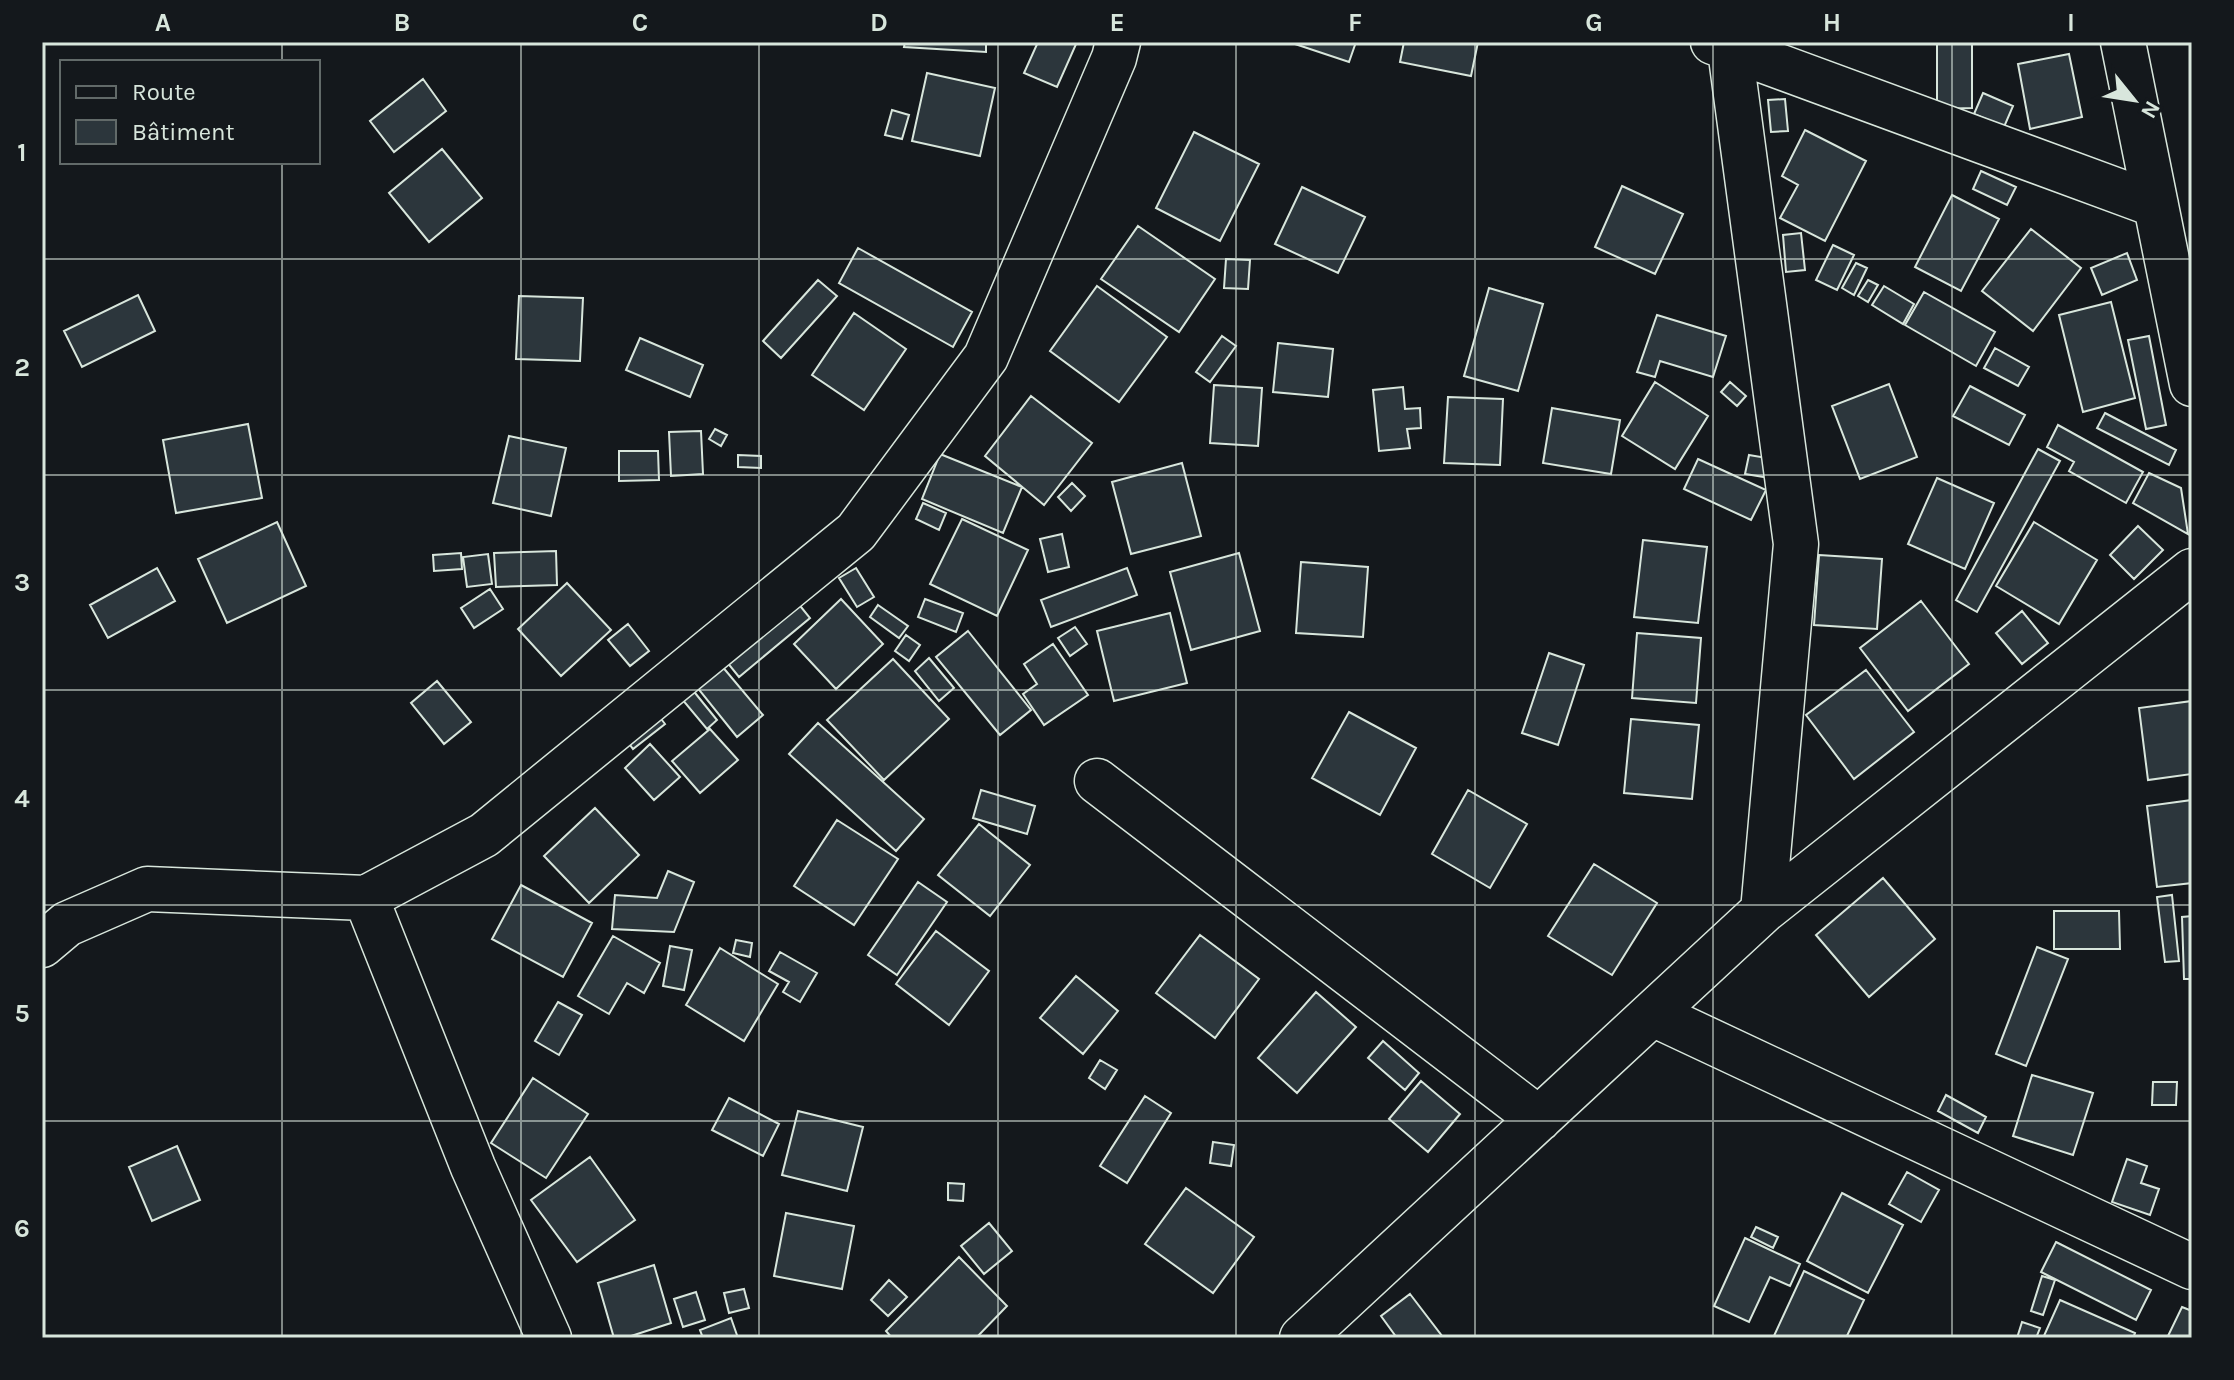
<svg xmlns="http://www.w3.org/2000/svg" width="2234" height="1380" font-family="Karla,sans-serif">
  <rect width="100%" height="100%" fill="#14181c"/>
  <path fill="#2c363c" stroke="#d8e6dc" stroke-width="2" d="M905,42H986V52L904,47Z
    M1038,42H1077L1057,87L1024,73Z
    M1289,42H1356L1349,62Z
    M1404,42H1478L1471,76L1400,62Z
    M1937,42H1972V108L1937,109Z
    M2069,54L2082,117L2030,129L2018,64Z
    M927,73L995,88L980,156L912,141Z
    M423,79L446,111L394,152L370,121Z
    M1983,93L2013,106L2004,127L1974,114Z
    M1785,99L1788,131L1771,132L1768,100Z
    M892,110L909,115L902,139L885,135Z
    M1805,130L1866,161L1825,241L1780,218L1798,185L1782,176Z
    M1194,132L1259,164L1220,241L1156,208Z
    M442,149L482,198L429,242L389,193Z
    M1981,171L2016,187L2007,205L1973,189Z
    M1622,186L1683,214L1655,274L1595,247Z
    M1302,187L1365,217L1338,273L1275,244Z
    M1952,195L1999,219L1961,291L1915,267Z
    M1138,226L1215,279L1179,332L1101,279Z
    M2031,229L2081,268L2033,331L1982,291Z
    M1801,233L1805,270L1786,272L1783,235Z
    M1833,245L1854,255L1837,290L1816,280Z
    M858,248L972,312L953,347L839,283Z
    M2127,253L2137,280L2102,295L2091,268Z
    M1226,259L1250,260L1248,289L1224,288Z
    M1856,263L1867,268L1854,295L1842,288Z
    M818,280L837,296L781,358L763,341Z
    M1868,280L1878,285L1868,302L1858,296Z
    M1097,286L1167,337L1119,402L1050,351Z
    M1884,286L1914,304L1903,324L1872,305Z
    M1489,288L1543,304L1518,391L1464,376Z
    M1924,292L1995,332L1976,366L1905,325Z
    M138,295L155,331L82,367L64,331Z
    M519,296L583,298L580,361L516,359Z
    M2111,302L2135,398L2083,412L2059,315Z
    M854,313L906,349L864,410L812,375Z
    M1657,315L1726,336L1713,377L1660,361L1655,377L1637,372Z
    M1222,336L1236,346L1210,382L1196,372Z
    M2149,336L2166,425L2146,429L2128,340Z
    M640,338L703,365L690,397L626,370Z
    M1278,343L1333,349L1328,397L1273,392Z
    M1995,348L2029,367L2018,386L1984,368Z
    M1655,382L1708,416L1675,469L1622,436Z
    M1730,382L1746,396L1737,406L1721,392Z
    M1889,384L1917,457L1860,479L1832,406Z
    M1214,385L1262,388L1258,446L1210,443Z
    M1970,386L2025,415L2009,445L1953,416Z
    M1403,387L1405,409L1420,408L1421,428L1407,429L1410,448L1379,451L1373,390Z
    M1031,396L1092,443L1044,505L985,456Z
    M1448,397L1503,399L1500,465L1444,463Z
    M1552,408L1620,420L1611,474L1543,463Z
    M2105,413L2176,450L2169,465L2097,428Z
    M248,424L262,498L176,513L163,440Z
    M2058,425L2143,472L2126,503L2069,471L2074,462L2047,447Z
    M715,429L727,435L721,446L709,439Z
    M701,431L703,474L671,476L669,432Z
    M509,436L566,448L551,516L493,503Z
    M2038,449L2060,461L1977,612L1956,600Z
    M619,451H658L659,480L619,481Z
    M940,454L1022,487L1003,533L922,499Z
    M738,455L761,456V468L738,467Z
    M1749,455L1767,458L1764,477L1745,474Z
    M1698,459L1766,490L1751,520L1684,489Z
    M1182,463L1201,536L1131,554L1112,482Z
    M2149,473L2181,488L2188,534L2133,503Z
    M1937,478L1994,503L1965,569L1908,544Z
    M1072,483L1085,496L1071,511L1058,497Z
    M923,503L946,513L939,530L916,519Z
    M962,519L1028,550L997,616L930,584Z
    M277,522L306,586L227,623L198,559Z
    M2034,522L2097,560L2059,624L1996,586Z
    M2138,526L2163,550L2134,579L2110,555Z
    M1062,534L1069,567L1048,572L1040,539Z
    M1643,540L1707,547L1698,623L1634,617Z
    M556,551L557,585L496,587L494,553Z
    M461,553L462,569L434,571L433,555Z
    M1239,553L1260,631L1191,650L1170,572Z
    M488,554L492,584L467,587L463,557Z
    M1819,555L1882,559L1877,629L1814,625Z
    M1301,562L1368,567L1363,637L1296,633Z
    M157,568L175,601L108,638L90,605Z
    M856,568L874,597L857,607L839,578Z
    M1127,568L1137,595L1051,627L1041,600Z
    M567,583L611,630L561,676L518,629Z
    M490,589L503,609L474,628L461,608Z
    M841,599L883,644L836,689L794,644Z
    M925,599L963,613L956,632L918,617Z
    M1921,601L1969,664L1908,711L1860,648Z
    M797,602L810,618L739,677L726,661Z
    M878,605L908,626L899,638L870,617Z
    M2022,611L2048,643L2022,664L1996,633Z
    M1170,613L1187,683L1114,701L1097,631Z
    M628,624L649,651L630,666L608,640Z
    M1075,627L1087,644L1070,656L1058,638Z
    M968,631L1031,710L1000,735L936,657Z
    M1637,633L1701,638L1696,703L1632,698Z
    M906,635L920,645L909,661L895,651Z
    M1053,644L1088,695L1044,725L1023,694L1037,684L1024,664Z
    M1549,653L1584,665L1558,745L1522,733Z
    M929,658L954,688L939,701L915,671Z
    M893,659L949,719L884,780L827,720Z
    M721,665L763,715L737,737L696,686Z
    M1866,670L1914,732L1854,779L1806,715Z
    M437,681L471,722L444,744L411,703Z
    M687,683L717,720L707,729L676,692Z
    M2192,701V774L2148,780L2139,708Z
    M652,707L665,724L633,749L620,731Z
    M1349,712L1416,748L1380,815L1312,778Z
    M1631,719L1699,725L1692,799L1624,793Z
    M818,723L924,819L896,851L789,754Z
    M710,729L738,760L700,793L672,761Z
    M650,744L680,777L654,800L625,768Z
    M981,790L1035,806L1027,834L973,818Z
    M1468,790L1527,824L1490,888L1432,854Z
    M2192,800V883L2157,887L2147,806Z
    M595,808L639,855L589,903L544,856Z
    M837,820L898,859L854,925L794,886Z
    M979,824L1030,865L990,916L938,875Z
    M1594,864L1657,903L1612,975L1548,936Z
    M668,871L694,882L674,932L612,929L615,895L657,898Z
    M1883,878L1935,939L1869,997L1816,935Z
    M918,882L947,902L897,975L868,955Z
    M521,885L592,923L563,977L492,939Z
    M2172,895L2179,961L2165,962L2157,897Z
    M2054,911H2119L2120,949H2054Z
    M2192,916V979H2184L2182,917Z
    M936,931L989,971L949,1025L896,984Z
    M1200,935L1259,979L1215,1038L1156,993Z
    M613,936L660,963L644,993L627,983L609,1014L578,996Z
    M736,940L752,943L750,957L733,953Z
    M670,946L692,950L684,990L663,986Z
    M2037,947L2068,959L2026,1066L1996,1054Z
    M720,948L778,984L744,1041L686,1005Z
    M780,952L817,973L800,1002L783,992L789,982L769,971Z
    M1076,976L1118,1011L1083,1054L1040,1018Z
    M1316,992L1356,1027L1297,1093L1258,1058Z
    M558,1002L582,1015L559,1055L535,1041Z
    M1383,1041L1419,1073L1405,1090L1368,1058Z
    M1100,1060L1117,1070L1105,1089L1089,1078Z
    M2032,1075L2093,1093L2073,1155L2013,1136Z
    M533,1078L588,1114L546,1178L491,1143Z
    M1421,1081L1460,1114L1428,1152L1389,1119Z
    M2153,1082H2177L2176,1105H2152Z
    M1946,1095L1986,1117L1978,1133L1938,1111Z
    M1145,1096L1171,1113L1127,1183L1100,1166Z
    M729,1098L779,1124L763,1156L712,1130Z
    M798,1111L863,1127L847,1191L782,1175Z
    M1213,1142L1234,1145L1231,1166L1210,1163Z
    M177,1146L200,1200L152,1221L129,1167Z
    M590,1157L635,1220L577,1262L531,1200Z
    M2127,1159L2147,1166L2141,1183L2159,1189L2150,1215L2112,1202Z
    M1907,1172L1939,1190L1921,1222L1889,1204Z
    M948,1183L964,1184L963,1201L948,1200Z
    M1186,1188L1254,1237L1213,1293L1145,1244Z
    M1842,1193L1903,1225L1868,1293L1807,1261Z
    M786,1213L854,1226L842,1289L774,1276Z
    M989,1223L1012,1251L984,1274L961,1246Z
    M1756,1227L1778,1237L1773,1248L1751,1237Z
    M1745,1238L1800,1264L1790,1286L1770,1277L1749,1322L1714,1306Z
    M2056,1242L2151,1290L2136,1320L2041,1272Z
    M959,1257L1007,1306L976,1338H892L886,1331Z
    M654,1265L671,1323L625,1338H614L598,1283Z
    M1804,1271L1864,1300L1846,1338H1773Z
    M2042,1276L2055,1280L2043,1315L2031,1311Z
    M889,1280L907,1297L888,1316L871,1300Z
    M744,1289L749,1308L729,1313L724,1293Z
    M696,1292L705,1320L683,1327L674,1299Z
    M1410,1294L1442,1336L1440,1338H1397L1381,1316Z
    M2060,1300L2135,1333L2133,1338H2043Z
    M2182,1307L2192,1311V1338H2167Z
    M731,1318L738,1338H703L700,1330Z
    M2022,1322L2040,1328L2036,1338H2017Z"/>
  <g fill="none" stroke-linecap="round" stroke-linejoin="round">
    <defs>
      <path id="minor" d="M1713,42L2156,205
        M1729,42L1796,544L1763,911
        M2123,42L2192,384
        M1097,781L1539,1119
        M366,898L473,1167L549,1338
        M42,945L67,924L147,889L366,898L484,835L856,532L986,357L1114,58L1118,42
        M1653,1014L2192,1267
        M1302,1338L1763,911L2192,571"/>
    </defs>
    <use href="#minor" stroke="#d8e6dc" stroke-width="47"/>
    <use href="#minor" stroke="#14181c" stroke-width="44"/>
  </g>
  <path fill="none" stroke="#d8e6dc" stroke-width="2" stroke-opacity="0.55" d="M282,42V62M521,42V1338M759,42V1338M998,42V1338M1236,42V1338M1475,42V1338M1713,42V1338M1952,42V1338M282,162V1338M42,259H2192M42,475H2192M42,690H2192M42,905H2192M42,1121H2192"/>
  <rect width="2234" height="1380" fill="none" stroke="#14181c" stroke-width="88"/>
  <rect x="60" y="60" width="260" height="104" fill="#14181c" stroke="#626a69" stroke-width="2"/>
  <rect x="76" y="86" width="40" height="12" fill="#14181c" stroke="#626a69" stroke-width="2"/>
  <text x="132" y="100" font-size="24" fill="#d8e6dc">Route</text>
  <rect x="76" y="120" width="40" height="24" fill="#2c363c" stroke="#626a69" stroke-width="2"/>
  <text x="132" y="140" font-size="24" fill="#d8e6dc">Bâtiment</text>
  <g transform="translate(2134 100) rotate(120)" stroke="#14181c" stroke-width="6" paint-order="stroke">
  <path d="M0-6L14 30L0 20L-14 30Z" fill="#d8e6dc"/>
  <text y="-12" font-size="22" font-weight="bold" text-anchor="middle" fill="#d8e6dc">N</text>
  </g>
  <rect x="44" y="44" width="2146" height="1292" fill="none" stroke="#d8e6dc" stroke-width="3"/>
  <g font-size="26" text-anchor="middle" font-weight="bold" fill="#d8e6dc">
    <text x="163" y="31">A</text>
    <text x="402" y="31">B</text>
    <text x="640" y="31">C</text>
    <text x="879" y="31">D</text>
    <text x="1117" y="31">E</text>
    <text x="1355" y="31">F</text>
    <text x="1594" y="31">G</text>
    <text x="1832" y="31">H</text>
    <text x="2071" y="31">I</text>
    <text x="22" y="161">1</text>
    <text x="22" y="376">2</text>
    <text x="22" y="591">3</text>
    <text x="22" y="807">4</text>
    <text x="22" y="1022">5</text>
    <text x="22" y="1237">6</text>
  </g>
</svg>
